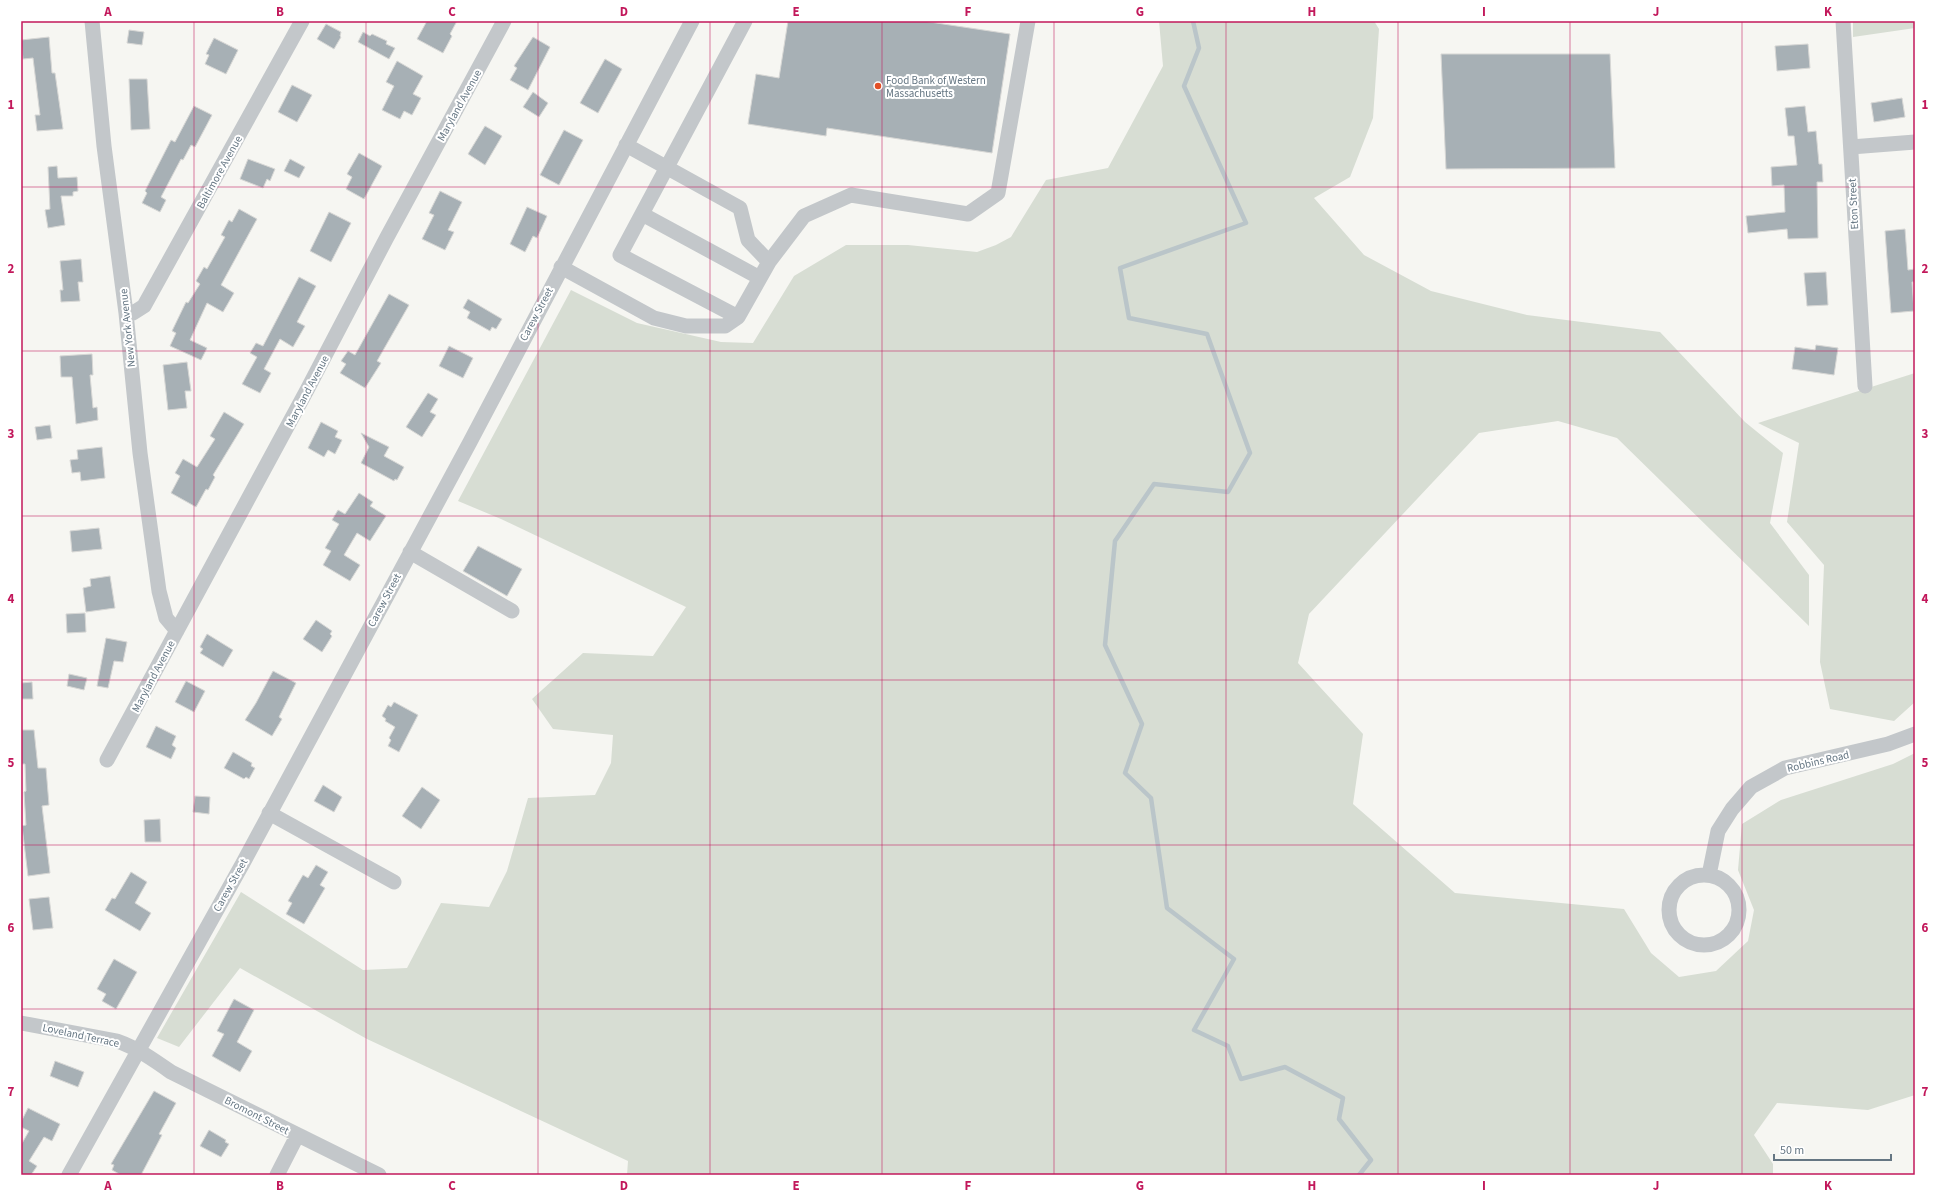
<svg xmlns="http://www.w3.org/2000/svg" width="1936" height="1196" font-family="'Source Sans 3',sans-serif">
  <rect width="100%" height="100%" fill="#f6f6f2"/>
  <path fill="#d7ddd3" d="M1159,21H1374L1379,29L1373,118L1350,177L1314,198L1364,255L1431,291L1527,315L1660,332L1745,422L1783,453L1770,523L1809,575V626L1617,438L1558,421L1479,433L1309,614L1298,663L1363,734L1353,804L1455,893L1624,909L1651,953L1679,977L1716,971L1748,941L1754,910L1738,870L1742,824L1781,800L1893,764L1915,753V1095L1868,1110L1777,1103L1754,1135L1773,1164V1175H627L628,1161L367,1039L240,968L179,1047L157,1038L241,892L363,970L407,968L441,903L489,907L507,871L528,798L595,795L611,763L613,735L553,729L532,699L583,653L653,656L686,607L501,519L458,501L571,290L637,323L721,342L753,343L794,276L846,245H908L977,252L996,245L1011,237L1046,180L1108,168L1163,66Z
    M1853,21H1915V28L1853,37Z
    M1915,373V702L1894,721L1830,709L1820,662L1824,565L1787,522L1799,443L1758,423Z"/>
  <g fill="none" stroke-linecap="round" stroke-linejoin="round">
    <path stroke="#bac5c9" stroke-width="4.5" d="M1193,21L1199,48L1184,86L1246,223L1120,268L1129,318L1207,334L1250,453L1228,492L1154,484L1115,541L1105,645L1142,724L1125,773L1151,798L1167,908L1234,959L1194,1030L1228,1046L1241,1079L1285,1067L1343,1098L1339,1119L1371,1160L1359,1175"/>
  </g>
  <path fill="#a7b0b5" stroke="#d7d7d5" d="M427,21H457L450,34L452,36L443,53L417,39Z
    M788,21H923L1010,34L992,153L827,128L826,136L748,124L756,74L779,78Z
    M326,24L341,32L340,36L341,37L334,49L317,39Z
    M129,30L144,32L142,45L127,43Z
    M363,32L370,36L372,34L387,41L386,44L395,48L389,59L358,42Z
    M49,37L52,73H55L63,129L37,131L35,115H40L33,58L23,59L21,40Z
    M533,37L550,47L528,90L510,80L517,68L514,66Z
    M214,38L238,50L226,74L205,64L209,55L206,54Z
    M1808,44L1810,68L1777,71L1775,46Z
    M1441,54H1610L1615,168L1446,169Z
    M605,59L622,69L598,113L580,103Z
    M397,61L423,76L413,94L421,98L412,115L404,111L400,119L382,110L394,86L386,82Z
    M129,79H147L150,129L131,130Z
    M292,85L312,95L297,122L278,112Z
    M533,92L548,103L539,117L523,107Z
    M1902,98L1905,117L1874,122L1871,103Z
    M194,106L212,115L195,147L191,145L183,160L181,159L161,197L166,200L160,212L142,203L147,193L145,191L171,140L175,142Z
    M1805,106L1808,132L1816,131L1819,164H1822L1823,182H1817L1818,238L1788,239L1787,229L1748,233L1746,216L1785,212L1784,185L1772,186L1771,167L1797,165L1794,136H1788L1785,108Z
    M485,126L502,136L485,165L468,154Z
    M564,130L583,140L559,185L540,175Z
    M359,153L382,166L364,199L346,189L352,177L347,174Z
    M248,159L275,169L270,181L267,179L263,188L240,179Z
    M290,159L305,167L299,178L284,171Z
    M57,166L58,178L77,177L78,191L73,192V196H61L65,225L48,228L45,210L50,209L48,167Z
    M440,191L462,202L448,230L454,232L445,250L422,239L434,215L429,213Z
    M527,207L547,216L537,238L533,236L525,252L510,244Z
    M239,209L257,219L221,285L234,293L223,312L207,303L190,340L207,348L201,360L170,346L176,333L172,331L186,302L188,303L200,284L196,281L204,267L207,269L225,237L221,235L229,220L232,222Z
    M329,212L351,223L331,262L310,251Z
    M1905,229L1908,270L1915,269V282H1912L1914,311L1891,313L1885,231Z
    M81,259L83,282H78L80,301L61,302L60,290H63L60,261Z
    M1826,272L1828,305L1807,306L1804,273Z
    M299,277L316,286L297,322L305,326L293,347L280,339L264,369L271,373L260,393L242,384L257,357L250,353L256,343L263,346Z
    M389,294L409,305L377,361L381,363L365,388L340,373L346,364L341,361L348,351L355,355Z
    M468,299L502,319L496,329L492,327L490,331L467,318L470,312L463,308Z
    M1816,345L1838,348L1834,375L1792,369L1795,347L1815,350Z
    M449,346L473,358L463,378L439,366Z
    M92,354L93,375H90L93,408L97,407L98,420L76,424L72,377H61L60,356Z
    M187,362L191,391H185L187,408L168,410L163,365Z
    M428,393L438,399L430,412L436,415L422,437L406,427Z
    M224,412L244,424L213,475L215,477L208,490L206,489L196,507L171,493L180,476L175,473L183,459L197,467L215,439L210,436Z
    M321,422L338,431L335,437L342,440L335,454L328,450L324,457L308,448Z
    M50,425L52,438L37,440L35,427Z
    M361,433L389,447L384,456L404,467L397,480L395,479L394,481L361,463L369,447Z
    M102,447L105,478L81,481L80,472L72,473L70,460L78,459L77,450Z
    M359,493L373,502L370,506L386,516L370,541L357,533L344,555L360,565L350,581L323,565L331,551L325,548L339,524L332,520L338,510L345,514Z
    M99,528L102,549L72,552L70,531Z
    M478,546L522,569L507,596L463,571Z
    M110,576L115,608L86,612L83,588L91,586L90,579Z
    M85,613L86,632L67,633L66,614Z
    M316,620L332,631L330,634L332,636L322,652L303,639Z
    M207,634L233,650L223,667L200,653L203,649L200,647Z
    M106,638L127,642L123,662L114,661L108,688L97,686Z
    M273,671L296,683L279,717L282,719L272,736L245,720L256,703Z
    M69,674L87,678L84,690L67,686Z
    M186,681L205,691L194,712L175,702Z
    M32,682L33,699H21V683Z
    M394,702L418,715L399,752L388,746L391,740L389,738L395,727L385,721L386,719L382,716L388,705L391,707Z
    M156,726L176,736L172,745L176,748L171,759L146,747Z
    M21,730H34L38,768H46L49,805L42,806L50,873L28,876L22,826L26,825L24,792L26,791L25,764H21Z
    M233,752L252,763L251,766L255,768L249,779L246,777L244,779L224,768Z
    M323,785L342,797L334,812L314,801Z
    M422,787L440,800L421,829L402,816Z
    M195,796L210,797L209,814L193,812Z
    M160,819L161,842H145L144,820Z
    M316,865L328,872L320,885L325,888L304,924L286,914L292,903L288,901L303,875L308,878Z
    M131,872L147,882L135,903L151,913L140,931L105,910L112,898L115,899Z
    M49,897L53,928L33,930L29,899Z
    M114,959L137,972L116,1009L102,1001L106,994L97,989Z
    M234,999L254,1010L237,1042L252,1051L240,1072L212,1056L224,1034L217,1031Z
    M55,1061L84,1072L78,1087L50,1076Z
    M154,1091L176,1103L159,1134L162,1135L141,1175H121L112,1170L114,1165L111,1164Z
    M28,1108L60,1124L52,1141L44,1137L29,1161L37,1166L31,1175H21V1145L29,1131L21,1127V1122Z
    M209,1130L226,1140L225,1142L229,1144L221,1157L200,1146Z"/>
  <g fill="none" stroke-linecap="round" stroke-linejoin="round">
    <path stroke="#c3c7ca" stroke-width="15" d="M92,21L104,146L126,313L140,453L159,591L166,618L177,631
      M1843,21L1865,386
      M626,145C664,166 702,187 740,208L748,240L769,262L738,317L620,255C662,177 703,99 745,21
      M1851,147L1915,142
      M642,214L760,278
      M769,262L804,216L851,195L968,214L998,193L1028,21
      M561,267L654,318L686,326H725L738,317
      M126,313H133L144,306L302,21
      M410,552L512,611
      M107,760L307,390L386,239L504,21
      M269,813L394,882
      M1709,875L1718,831L1732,809L1751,787L1785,768L1888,744L1915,734
      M1669 910a35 35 0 1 1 70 0a35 35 0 1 1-70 0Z
      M21,1023L117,1041C137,1048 154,1060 171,1072L379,1175
      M69,1175L243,863L470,442L692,21
      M277,1175L297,1136"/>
  </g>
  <path fill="none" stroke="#c2185b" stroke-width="1" stroke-opacity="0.55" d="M194,21V1175M366,21V1175M538,21V1175M710,21V1175M882,21V1175M1054,21V1175M1226,21V1175M1398,21V1175M1570,21V1175M1742,21V1175M21,187H1915M21,351H1915M21,516H1915M21,680H1915M21,845H1915M21,1009H1915"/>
  <circle fill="#e25026" stroke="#fff" stroke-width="1.5" cx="878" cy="86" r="4"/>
  <g text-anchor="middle" stroke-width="4" stroke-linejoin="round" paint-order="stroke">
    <g font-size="11" fill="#657683" stroke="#fff" text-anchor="start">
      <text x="886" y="84">Food Bank of Western<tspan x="886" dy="13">Massachusetts</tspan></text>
    </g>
    <g font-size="11" fill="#657683" stroke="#fff">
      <text transform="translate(459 105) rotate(-61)" y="4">Maryland Avenue</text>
      <text transform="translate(219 172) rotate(-61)" y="4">Baltimore Avenue</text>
      <text transform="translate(1853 204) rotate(-93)" y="4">Eton Street</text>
      <text transform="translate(536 314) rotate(-62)" y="4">Carew Street</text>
      <text transform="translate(127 328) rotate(-96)" y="4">New York Avenue</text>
      <text transform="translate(307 391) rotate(-62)" y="4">Maryland Avenue</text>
      <text transform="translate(384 600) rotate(-62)" y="4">Carew Street</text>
      <text transform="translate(153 676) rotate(-62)" y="4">Maryland Avenue</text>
      <text transform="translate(1818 761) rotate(-13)" y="4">Robbins Road</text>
      <text transform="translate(230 885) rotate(-61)" y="4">Carew Street</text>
      <text transform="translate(81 1035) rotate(12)" y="4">Loveland Terrace</text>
      <text transform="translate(257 1115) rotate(27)" y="4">Bromont Street</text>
    </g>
  </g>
  <rect width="1936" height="1196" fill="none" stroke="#ffffff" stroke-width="44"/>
  <path d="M1774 1154v6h117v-6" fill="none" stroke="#657683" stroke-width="2"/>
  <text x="1780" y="1154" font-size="12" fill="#657683" stroke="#ffffff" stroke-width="3" paint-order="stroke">50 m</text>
  <rect x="22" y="22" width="1892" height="1152" fill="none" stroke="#c2185b" stroke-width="1.5"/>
  <g font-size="13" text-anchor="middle" font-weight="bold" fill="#c2185b">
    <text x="108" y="16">A</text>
    <text x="280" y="16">B</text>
    <text x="452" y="16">C</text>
    <text x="624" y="16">D</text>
    <text x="796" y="16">E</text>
    <text x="968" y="16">F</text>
    <text x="1140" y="16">G</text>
    <text x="1312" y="16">H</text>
    <text x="1484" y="16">I</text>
    <text x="1656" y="16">J</text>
    <text x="1828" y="16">K</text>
    <text x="11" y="109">1</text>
    <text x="1925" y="109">1</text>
    <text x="11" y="273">2</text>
    <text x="1925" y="273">2</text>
    <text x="11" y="438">3</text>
    <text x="1925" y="438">3</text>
    <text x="11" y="603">4</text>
    <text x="1925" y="603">4</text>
    <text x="11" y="767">5</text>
    <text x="1925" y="767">5</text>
    <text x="11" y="932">6</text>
    <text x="1925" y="932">6</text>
    <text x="11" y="1096">7</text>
    <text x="1925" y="1096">7</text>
    <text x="108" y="1190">A</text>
    <text x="280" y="1190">B</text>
    <text x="452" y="1190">C</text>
    <text x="624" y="1190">D</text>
    <text x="796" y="1190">E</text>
    <text x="968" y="1190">F</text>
    <text x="1140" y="1190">G</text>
    <text x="1312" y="1190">H</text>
    <text x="1484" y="1190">I</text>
    <text x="1656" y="1190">J</text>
    <text x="1828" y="1190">K</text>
  </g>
</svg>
